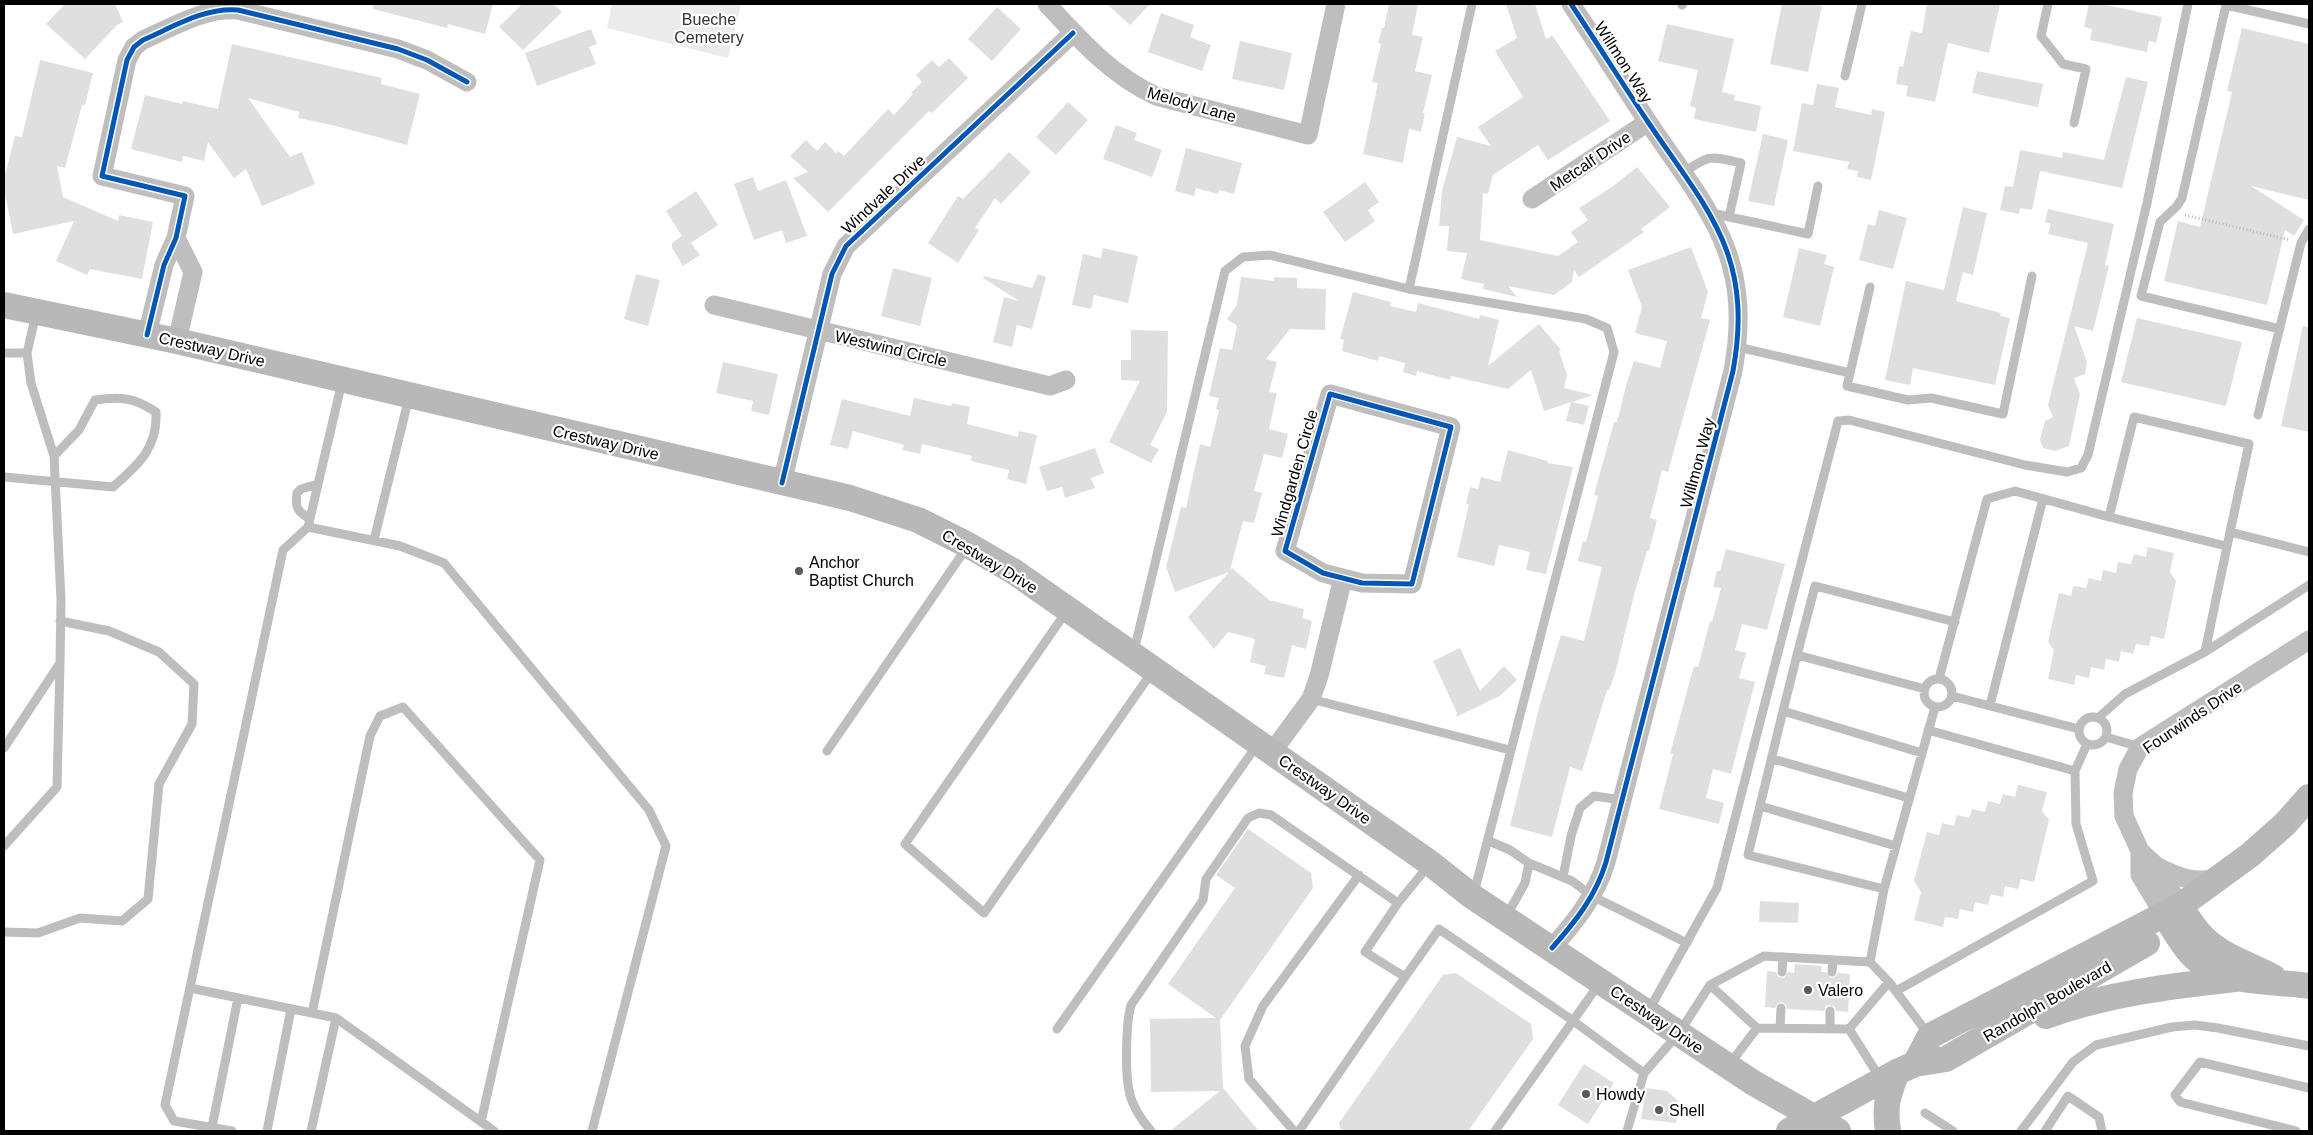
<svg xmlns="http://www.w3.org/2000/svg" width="2313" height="1135" font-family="Arial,sans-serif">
  <rect width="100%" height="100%" fill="#fff"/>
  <path fill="#ebebeb" d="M612,4H741L728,58L607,28Z"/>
  <path fill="#dfdfdf" d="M65,4H115L123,22L117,25L85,59L46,24Z
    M373,4H493L485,34L448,24L447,28L373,9Z
    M522,4H553L562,12L523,50L499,27Z
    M1107,4H1150L1130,25Z
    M1389,4H1418L1412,35L1423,37L1415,71L1432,75L1423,113H1425L1421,132L1409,129L1403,163L1363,154L1378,83L1372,82L1381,44L1378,43L1382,28H1384Z
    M1506,4H1535L1546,39L1552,35L1610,121L1548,160L1538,145L1493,175L1488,194L1483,193L1480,240L1558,256L1578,242L1571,232L1588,220L1579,208L1612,187L1637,167L1670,207L1641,229L1644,232L1579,277L1574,270L1572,282L1554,295L1508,286L1517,297L1483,289L1484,284L1461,279L1467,253L1447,251L1449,226H1439L1442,191L1457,137L1491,146L1478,127L1523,97L1495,51L1517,38Z
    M1782,4H1811L1822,6L1808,72L1770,64Z
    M1927,4H2000L1989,53L1948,43L1935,102L1906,96L1908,86L1896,84L1899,66L1903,67L1911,31L1922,33Z
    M2089,4H2102L2162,17L2156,43L2149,41L2147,52L2090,40L2092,29L2084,27Z
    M997,7L1021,29L992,61L968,39Z
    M1161,13L1194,25L1190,37L1211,45L1202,71L1148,52Z
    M1667,24L1734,39L1722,92L1735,95L1734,100L1761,106L1756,132L1694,119L1696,108L1690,106L1698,70L1658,61Z
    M2242,28L2309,44V200L2251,186L2304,220L2294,236L2285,230L2267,305L2164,281L2178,221L2200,227L2232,92L2227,91Z
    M591,29L597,44L589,47L596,64L537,86L525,53Z
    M1240,41L1292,53L1284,90L1232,79Z
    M232,44L382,78L381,84L420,94L407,145L336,126L298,118L299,112L248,98L290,157L302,152L315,184L262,206L246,169L234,178L208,142L204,161L183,156L182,162L131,149L145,95L182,104L183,101L218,109Z
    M949,58L968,78L932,113L929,111L828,212L793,178L808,172L790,156L806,140L817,151L825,142L836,153L838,151L844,156L888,109L894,115L913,94L911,93L922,82L916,75L932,60L939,67Z
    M40,60L93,73L85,105H82L65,168L57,166L63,197L118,221L119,215L153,222L142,279L90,269L87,275L56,261L74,221L13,234L4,189V179L15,136L22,137Z
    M1977,71L2043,84L2038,107L1972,93Z
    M2126,77L2148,82L2122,188L2040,171L2032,210L2020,208L2019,214L2000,210L2005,186L2013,187L2020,150L2062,158L2063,152L2104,160Z
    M1817,84L1839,88L1835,107L1871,115L1872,109L1885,112L1871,180L1857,177L1858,171L1847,169L1849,162L1793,151L1802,103L1813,105Z
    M1068,102L1088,120L1056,155L1036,137Z
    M1116,125L1137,133L1134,140L1162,150L1152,177L1103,159Z
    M1763,134L1788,140L1774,206L1748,201Z
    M1186,148L1242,163L1234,194L1219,190L1218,194L1196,188L1194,196L1175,191Z
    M1009,152L1031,172L1001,204L995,198L975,228L979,230L958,263L928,243L958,196L963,199Z
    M753,177L758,191L786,180L807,236L786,243L782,230L754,240L734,184Z
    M1365,182L1379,202L1368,210L1375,221L1345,242L1323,212Z
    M696,191L718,225L691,243L700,255L683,266L672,248V243L682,236L666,211Z
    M1963,207L1987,213L1973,275L1963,272L1956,301L2001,313L2000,316L2010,318L1995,385L1913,368L1910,385L1885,380L1906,281L1944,290Z
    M2048,209L2114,224L2105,265L2109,266L2093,331L2074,326L2087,362L2085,374L2074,378L2080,394L2069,446L2055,451L2043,448L2040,440L2045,421L2053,417L2048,405L2088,243L2048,234L2051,224L2045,222Z
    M1879,210L1907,218L1893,269L1859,260L1868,224L1875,226Z
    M1691,247L1708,292L1701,318L1710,320L1668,472L1662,470L1650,518L1657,520L1649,551H1647L1634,595L1615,674L1609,690H1607L1582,771L1570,767L1552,837L1510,826L1540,704L1561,635L1584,641L1602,567L1578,561L1583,541L1586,542L1598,496L1594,495L1600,473L1614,422H1617L1627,382L1634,361L1660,368L1667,341L1635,333L1642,307L1628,270Z
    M1103,248L1138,256L1128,303L1094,295L1091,309L1072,305L1083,254L1101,258Z
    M1799,248L1827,255L1824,264L1834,267L1820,326L1783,317Z
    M893,268L932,278L920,326L881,316Z
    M636,274L660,280L648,326L624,319Z
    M1038,274L1046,277L1032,329L1017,325L1012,347L993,342L1004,297L1019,301L983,278L984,276L1032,288Z
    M1241,277L1274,281V277L1297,278V288L1326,289L1325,330L1290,329L1266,359L1277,362L1269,392L1277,393L1269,429L1288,434L1282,458L1264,454L1254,491L1262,493L1254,523L1243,521L1230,570L1232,568L1269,600L1304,609L1302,618L1312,621L1306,649L1292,645L1284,678L1264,674L1266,666L1250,662L1255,639L1228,632L1214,649L1188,617L1229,572L1175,592L1166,567L1181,507L1186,508L1200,444L1210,447L1219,410L1216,409L1219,398L1209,396L1220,348L1232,350L1237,326L1227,319L1237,305Z
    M1353,292L1391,302L1390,306L1416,312L1418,303L1479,319L1480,315L1499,320L1488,366L1539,324L1561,350L1559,351L1567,375L1564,388L1593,395L1572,402L1589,406L1584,425L1566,421L1571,402L1544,411L1531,370L1508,389L1451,376L1450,380L1417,371L1416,376L1403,372L1405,363L1379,356L1378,361L1342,351L1344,340L1340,339Z
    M2137,318L2242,342L2226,406L2121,382Z
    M2303,326L2309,327V432L2281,426Z
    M1131,330L1168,331L1167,412L1150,445L1159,449L1151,463L1109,442L1140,381L1121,380V360H1131Z
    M723,362L778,374L769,415L751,411L753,401L716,393Z
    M914,398L951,406L952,403L970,407L967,424L1018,437L1019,431L1037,435L1026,484L1007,479L1009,470L971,461L972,456L922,444L920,454L902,450L904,445L853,431L848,449L830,445L842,399L910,416Z
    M1095,448L1104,473L1091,478L1095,488L1065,498L1062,487L1047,491L1039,467Z
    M1508,450L1548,461L1547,463L1573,467L1546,574L1526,570L1530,552L1499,545L1494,566L1457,557L1469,504H1466L1470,487L1478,489L1481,477L1500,482Z
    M2148,547L2174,553L2170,572L2176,581L2164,639L2151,636L2149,646L2136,644L2133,654L2121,651L2119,662L2106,659L2104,670L2091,667L2089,678L2076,675L2074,685L2048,679L2054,650L2048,642L2059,593L2071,596L2073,586L2086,588L2089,578L2101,581L2103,570L2116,573L2118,562L2131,564L2134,554L2146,557Z
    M1726,549L1785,564L1767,630L1742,624L1735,650L1746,653L1739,678L1755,682L1731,774L1713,769L1706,798L1724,803L1719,824L1659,809L1673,754H1670L1687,691L1694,666L1698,667L1710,621L1712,622L1721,588L1713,587L1717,571H1720Z
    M1460,648L1480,691L1504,666L1517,680L1500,696L1456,717L1457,713L1433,661Z
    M2018,785L2047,792L2042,811L2049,820L2034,882L2021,879L2018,889L2005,886L2003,897L1991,894L1988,905L1975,902L1973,912L1960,909L1958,919L1945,917L1943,927L1914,920L1921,892L1914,881L1927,832L1939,835L1942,823L1954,826L1957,815L1969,818L1972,809L1985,812L1988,801L2000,804L2003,794L2015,797Z
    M1248,829L1311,873L1313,888L1220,1020L1223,1088L1259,1131H1170L1220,1091L1151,1092L1150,1019L1216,1018L1168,984L1235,888L1216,875Z
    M1760,901L1799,903L1798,923L1759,922Z
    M1795,964L1822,966L1821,972H1826L1831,978L1835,977L1838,973L1850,974L1848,1012L1836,1011L1835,1007L1830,1005L1826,1006L1824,1011L1787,1009L1786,1005L1782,1002L1778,1003L1775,1008L1765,1007L1767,971L1776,972L1778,977L1784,978L1788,972L1794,973Z
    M1456,973L1531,1024L1533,1039L1468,1131H1341L1339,1123L1443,975Z
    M1584,1064L1614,1083L1588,1124L1558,1105Z
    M1646,1088L1667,1091L1678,1101L1676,1123L1641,1119Z"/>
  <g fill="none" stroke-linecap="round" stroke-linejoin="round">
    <path stroke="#b9b9b9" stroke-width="3" stroke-dasharray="1 2.5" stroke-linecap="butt" d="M2185,215L2290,240"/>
    <path stroke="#bebebe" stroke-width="9" d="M2048,4L2041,36L2063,64L2086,69L2074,123
      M1682,5L1683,4
      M1845,76L1862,4
      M1683,173C1710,154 1710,156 1741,163L1729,217
      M1711,213L1808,234L1818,186
      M1870,287L1847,386L1908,400L1931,398L2003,414L2032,276
      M1409,289L1472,4
      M2280,329L2141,296L2160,222L2177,206L2182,198L2226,5L2309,24
      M1738,347L1850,373
      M4,353H27
      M2258,415L2301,243L2309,229
      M4,477L113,487C138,465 158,448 156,412C135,398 121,396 95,400L79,430L54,456
      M2109,517L2226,546
      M310,519C297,511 295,508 297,493L301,489L318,484
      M308,527L400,546L444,563L649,810L666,846L592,1131
      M374,540L409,397
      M1066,612L905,844L984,913L1152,672
      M1134,651L1225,271L1243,257L1270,255L1409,289L1586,319L1607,328L1614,352L1474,893
      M2205,652L2230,532
      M1797,655L1815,586L1955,622
      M1939,679L1987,499L2015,491L2109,517L2134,417L2249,444L2230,532L2309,552
      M1924 693a14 14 0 1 1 28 0a14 14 0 1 1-28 0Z
      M1952,696L2079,729
      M1311,699L1510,750
      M1990,705L2043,499
      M1783,711L1797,655L1925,689
      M2079 731a14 14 0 1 1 28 0a14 14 0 1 1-28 0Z
      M2098,718L2125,694L2205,652L2309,585
      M2106,737L2140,747
      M4,748L60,663L61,600L54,456L31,383L27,353L36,314
      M827,751L967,547
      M1773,759L1909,798
      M2075,771L2087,744
      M1760,806L1896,846
      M1489,841L1510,850L1529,863L1525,883L1507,915
      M4,846L57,787L60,664
      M1529,863L1572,881L1592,896L1687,943
      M1563,877L1571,836L1580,808L1594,796L1622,800
      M1884,889L1935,707
      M1398,903L1365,952L1405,977L1439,929L1572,1020L1644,1073L1627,1131
      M4,932L38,933L80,918L122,921L148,899L159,784L192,724L194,684L159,652L109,631L60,621
      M1870,962L1884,889L1748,855L1783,711L1922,753
      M1782,972L1783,957
      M1832,972L1833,960
      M1710,985L1757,1028
      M190,988L336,1018L311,1131
      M1896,991L2093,881L2076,824L2075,771L1928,730
      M1649,1010L1717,888L1838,421L1849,420L2025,465L2067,472L2081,468L2088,455L2147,203L2188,4
      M1830,1011V1029
      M312,1013L370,736L380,716L403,707L540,860L481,1122
      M336,1018L494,1131
      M1780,1028L1781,1008
      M1057,1029L1257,745
      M1849,1029L1889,982
      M1729,1065L1757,1028L1849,1029L1880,1078
      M1644,1073L1679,1033L1710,985L1764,956L1870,962L1889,982L1928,1034
      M1925,1113L1953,1131
      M212,1127L238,998
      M232,1131L174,1121L165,1105L283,550L308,527L342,382
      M267,1131L291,1009
      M1151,1131C1142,1121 1131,1104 1129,1090C1125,1072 1126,1022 1131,1005L1203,900L1206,879L1248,818L1259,813L1271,815L1398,903L1429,865
      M1294,1131L1249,1079L1245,1046L1263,1006L1359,875
      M1299,1131L1405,977
      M1495,1131L1599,984
      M2021,1131L2073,1062L2096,1045L2172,1027L2195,1025L2218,1028L2309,1046
      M2045,1131L2068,1096L2099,1117L2102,1131
      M2296,1131L2180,1102L2175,1095L2200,1062L2309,1088"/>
    <path stroke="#bebebe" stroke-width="19" d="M1047,4C1080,40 1111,75 1156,96L1308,135L1336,4
      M1532,199L1648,122
      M176,238L193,272L177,341
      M714,305L1050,386L1066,380
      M147,335L164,265L176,238L185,196L102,176L127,60L134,47L143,40C173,27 205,7 238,10L398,49L427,60L467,82
      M1330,394L1451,427L1412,584L1362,583L1323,573L1285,551Z
      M782,483L832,274L846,246L1073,33
      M1272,752L1311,699L1319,676L1343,578
      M2140,851V875L2165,916
      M2156,866C2180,878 2190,882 2217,879
      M2180,906L2156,866L2140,851L2124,816L2123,793L2128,769L2140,747L2309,640
      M1552,948C1575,922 1596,896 1606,862L1733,371C1754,255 1708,211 1648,122C1622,83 1597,43 1571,4"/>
    <path stroke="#b8b8b8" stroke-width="26" d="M4,305L177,341L850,498L918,520L968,545L1013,571L1430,863L1473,897L1752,1082L1838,1131
      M2180,906C2188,918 2196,932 2207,941C2226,958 2251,965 2273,977
      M2165,916C2173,928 2181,943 2191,954C2221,986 2270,980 2309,986
      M2046,1016C2106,994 2171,986 2235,979
      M1915,1064L1930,1036L2180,906L2250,855L2285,824L2309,797
      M1789,1131L1897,1072L1915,1064L1946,1059L2147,943
      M1888,1131C1884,1106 1888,1095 1897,1072"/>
    <defs>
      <path id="cycleway" d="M147,335L164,265L176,238L185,196L102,176L127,60L134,47L143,40C173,27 205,7 238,10L398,49L427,60L467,82
        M1330,394L1451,427L1412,584L1362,583L1323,573L1285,551Z
        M782,483L832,274L846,246L1073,33
        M1552,948C1575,922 1596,896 1606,862L1733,371C1754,255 1708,211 1648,122C1622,83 1597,43 1571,4"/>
    </defs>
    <use href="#cycleway" stroke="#fff" stroke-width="8"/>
    <use href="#cycleway" stroke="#0057b8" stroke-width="5"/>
  </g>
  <g fill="#595959" stroke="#fff" stroke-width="2">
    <circle cx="799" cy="571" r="5"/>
    <circle cx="1808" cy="990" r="5"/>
    <circle cx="1586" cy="1094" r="5"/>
    <circle cx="1659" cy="1110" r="5"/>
  </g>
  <g text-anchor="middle" stroke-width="4.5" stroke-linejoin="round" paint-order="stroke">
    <g font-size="16" fill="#323232" stroke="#fff">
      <text x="709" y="25">Bueche<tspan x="709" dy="18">Cemetery</tspan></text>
    </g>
    <g font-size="16" fill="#000" stroke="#fff">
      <text transform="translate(1624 62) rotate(57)" y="6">Willmon Way</text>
      <text transform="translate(1192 104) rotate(16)" y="6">Melody Lane</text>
      <text transform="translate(1590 161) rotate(-34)" y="6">Metcalf Drive</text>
      <text transform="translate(883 194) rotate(-43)" y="6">Windvale Drive</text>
      <text transform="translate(891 348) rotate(13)" y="6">Westwind Circle</text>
      <text transform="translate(212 349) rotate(13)" y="6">Crestway Drive</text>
      <text transform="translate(606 442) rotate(13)" y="6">Crestway Drive</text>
      <text transform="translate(1697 463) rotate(-75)" y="6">Willmon Way</text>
      <text transform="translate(1294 473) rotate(-74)" y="6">Windgarden Circle</text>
      <text transform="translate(990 561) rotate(31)" y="6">Crestway Drive</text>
      <text transform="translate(2192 717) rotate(-34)" y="6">Fourwinds Drive</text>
      <text transform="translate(1325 789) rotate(35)" y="6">Crestway Drive</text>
      <text transform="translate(2047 1001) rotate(-30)" y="6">Randolph Boulevard</text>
      <text transform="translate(1657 1019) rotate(34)" y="6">Crestway Drive</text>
    </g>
    <g font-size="16" fill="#000" stroke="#fff" text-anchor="start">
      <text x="809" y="568">Anchor<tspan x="809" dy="18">Baptist Church</tspan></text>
      <text x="1818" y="996">Valero</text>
      <text x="1596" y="1100">Howdy</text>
      <text x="1669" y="1116">Shell</text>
    </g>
  </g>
  <rect width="2313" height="1135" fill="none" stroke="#000000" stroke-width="10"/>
</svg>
